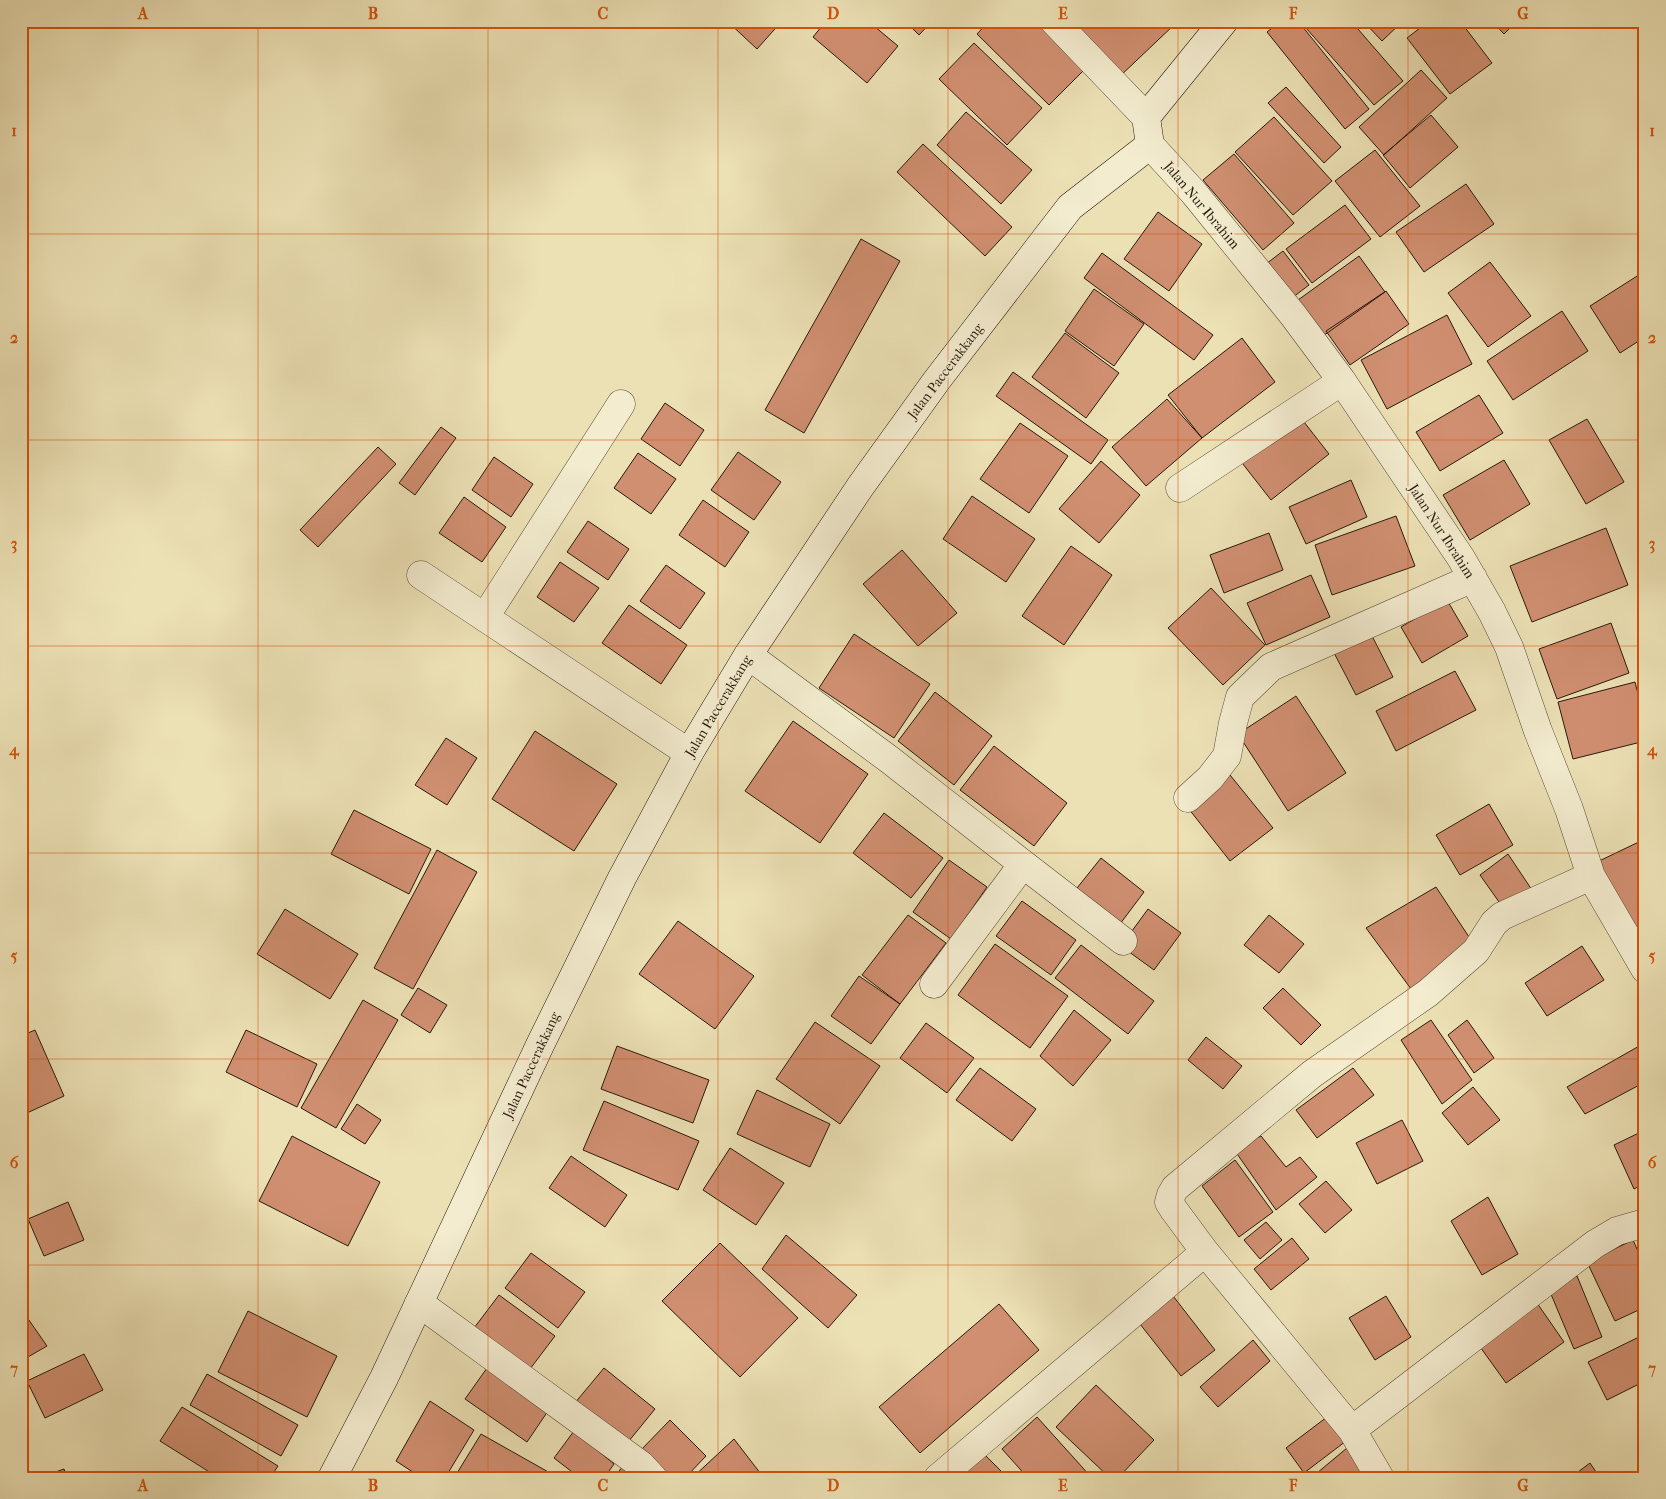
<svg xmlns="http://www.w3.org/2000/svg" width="1666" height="1499" font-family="'IM FELL French Canon',serif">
  <rect width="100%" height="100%" fill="#ece1b5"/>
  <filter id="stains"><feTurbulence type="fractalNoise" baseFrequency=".004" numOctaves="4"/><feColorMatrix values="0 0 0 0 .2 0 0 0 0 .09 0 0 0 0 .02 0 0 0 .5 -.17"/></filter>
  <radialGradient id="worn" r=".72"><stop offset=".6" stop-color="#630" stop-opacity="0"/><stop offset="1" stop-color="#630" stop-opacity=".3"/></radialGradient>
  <path fill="#d08f71" stroke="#28190b" d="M727,21H782L757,49Z
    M826,21H868L898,46L867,83L813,37Z
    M905,21H932L919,35Z
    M989,21H1038L1086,68L1049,105L977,34Z
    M1062,21H1174L1176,23L1117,79Z
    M1281,21H1298L1369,109L1345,129L1267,32Z
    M1314,21H1351L1403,81L1374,105L1306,28Z
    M1363,21H1403L1382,41Z
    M1429,21H1460L1492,63L1450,94L1407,38Z
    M1492,21H1515L1516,22L1504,34Z
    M974,43L1042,108L1007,145L939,79Z
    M1421,70L1447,98L1384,155L1359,127Z
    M1286,87L1341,147L1324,163L1268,103Z
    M966,112L1032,170L1001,204L937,145Z
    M1431,115L1458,147L1410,188L1383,155Z
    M1274,117L1332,181L1293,215L1235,152Z
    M923,144L1012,227L985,256L897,172Z
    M1375,150L1420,206L1380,237L1335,181Z
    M1234,154L1294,223L1263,250L1203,180Z
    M1466,184L1494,224L1424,272L1396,232Z
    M1345,205L1371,239L1312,283L1286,249Z
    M1158,212L1202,244L1169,291L1124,259Z
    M861,239L900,261L804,433L765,410Z
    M1283,251L1309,285L1292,298L1266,264Z
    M1102,253L1213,335L1194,360L1084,278Z
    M1359,256L1385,292L1323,336L1298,300Z
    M1490,262L1531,316L1488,347L1448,293Z
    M1645,271V337L1620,353L1590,306Z
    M1094,289L1144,324L1114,366L1065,331Z
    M1386,291L1409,324L1350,365L1326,331Z
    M1562,311L1588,351L1513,400L1487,361Z
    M1447,315L1472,364L1387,409L1361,360Z
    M1065,333L1119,373L1086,418L1032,377Z
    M1242,338L1275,382L1202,438L1168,395Z
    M1013,372L1108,440L1091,464L996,396Z
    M1479,395L1503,433L1440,471L1416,432Z
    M1167,399L1202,438L1146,486L1112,447Z
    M665,403L704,430L680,466L641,439Z
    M1297,413L1329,454L1271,500L1239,459Z
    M1587,419L1624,482L1586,504L1549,440Z
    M1020,423L1068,456L1029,513L980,479Z
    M441,427L456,438L415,495L399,483Z
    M378,447L396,464L318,547L300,530Z
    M738,452L781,482L754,520L711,490Z
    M638,453L676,479L651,514L614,488Z
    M494,457L533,484L511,517L472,490Z
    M1504,460L1530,504L1470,540L1443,495Z
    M1101,461L1140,495L1099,543L1059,509Z
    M1351,480L1367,517L1306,544L1289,507Z
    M972,496L1035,539L1006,582L943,539Z
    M464,497L506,527L482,562L439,533Z
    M703,500L749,532L725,567L679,535Z
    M1396,516L1415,566L1332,595L1315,545Z
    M588,521L629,549L608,580L567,552Z
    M1606,528L1628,585L1532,622L1510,566Z
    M1269,533L1283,570L1224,593L1210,555Z
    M1071,546L1112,575L1064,645L1022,616Z
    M902,550L957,613L918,646L863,584Z
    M560,562L599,588L574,622L537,597Z
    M666,565L705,593L680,629L640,601Z
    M1311,575L1330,617L1266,645L1247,603Z
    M1211,588L1265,645L1223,685L1168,628Z
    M1447,600L1468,636L1422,663L1401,627Z
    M629,605L687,645L661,684L602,643Z
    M1611,623L1629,673L1557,699L1539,649Z
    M1370,632L1393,677L1356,695L1333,651Z
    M854,634L930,684L894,738L819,688Z
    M1455,671L1476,710L1396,751L1376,711Z
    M1635,682L1645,721V741L1573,759L1558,702Z
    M935,692L992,736L954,785L898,741Z
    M1296,696L1346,773L1288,811L1238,734Z
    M793,721L868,774L820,843L745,791Z
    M535,731L617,784L574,851L492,799Z
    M446,738L477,758L447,805L415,785Z
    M994,746L1067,803L1034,846L960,790Z
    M1230,775L1273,828L1230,861L1188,808Z
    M1489,804L1513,845L1460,875L1436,835Z
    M354,810L431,849L409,894L331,854Z
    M884,813L943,858L911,898L853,853Z
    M1645,839V942L1597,862Z
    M437,850L477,872L413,989L374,968Z
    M1508,854L1532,890L1504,909L1480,875Z
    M1101,858L1144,892L1117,928L1073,893Z
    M949,860L987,887L951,939L913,912Z
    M1436,887L1473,943L1414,993L1366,928Z
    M1022,901L1076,940L1051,975L996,936Z
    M285,909L358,954L330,999L257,954Z
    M1148,909L1181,933L1154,970L1121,946Z
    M908,915L946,943L900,1004L862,975Z
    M1269,915L1304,944L1279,973L1244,945Z
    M678,921L754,976L715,1029L639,974Z
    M995,944L1068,996L1030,1048L958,995Z
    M1081,945L1154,1001L1128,1034L1055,978Z
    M1582,946L1604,980L1547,1016L1525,983Z
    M859,976L900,1004L871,1044L831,1016Z
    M418,988L447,1005L430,1033L401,1015Z
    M1283,988L1321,1025L1301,1045L1263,1008Z
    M363,1000L398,1020L336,1128L301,1108Z
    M1074,1010L1111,1040L1073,1086L1040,1056Z
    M1431,1020L1472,1080L1442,1104L1401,1040Z
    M1467,1020L1494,1058L1474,1073L1448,1035Z
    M815,1022L880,1066L840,1124L776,1079Z
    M926,1023L974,1058L947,1093L900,1058Z
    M35,1030L64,1096L27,1113L21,1102V1036Z
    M246,1030L317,1064L297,1107L226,1072Z
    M1206,1037L1242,1066L1223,1089L1188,1060Z
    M1641,1045L1645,1051V1082L1585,1114L1567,1087Z
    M617,1046L709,1080L693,1123L601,1089Z
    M980,1068L1036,1109L1012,1141L956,1100Z
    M1353,1068L1374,1095L1317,1138L1296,1110Z
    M1473,1087L1500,1120L1468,1145L1442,1113Z
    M757,1090L830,1124L810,1167L737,1134Z
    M604,1101L699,1141L678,1190L583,1150Z
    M357,1104L381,1120L365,1144L341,1129Z
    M1402,1120L1423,1161L1377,1184L1356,1143Z
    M1645,1130V1183L1634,1189L1614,1145Z
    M292,1136L380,1182L348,1246L259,1201Z
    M1261,1136L1286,1167L1300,1157L1317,1177L1276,1210L1233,1148Z
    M730,1148L784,1183L756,1225L703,1190Z
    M571,1156L627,1195L605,1227L549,1188Z
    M1235,1160L1273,1212L1239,1237L1202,1186Z
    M1326,1181L1352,1210L1325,1233L1299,1204Z
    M1488,1197L1518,1254L1482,1275L1451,1221Z
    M68,1202L84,1240L44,1256L28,1219Z
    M1266,1222L1282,1240L1260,1259L1244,1240Z
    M786,1235L857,1295L828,1328L762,1269Z
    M1292,1238L1309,1259L1271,1290L1254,1269Z
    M1633,1240L1645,1267V1271L1640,1278L1645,1288V1307L1615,1321L1587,1262Z
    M720,1243L798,1318L740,1377L662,1301Z
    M531,1253L585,1292L558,1328L505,1288Z
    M1577,1276L1602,1337L1574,1349L1548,1287Z
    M1170,1292L1215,1350L1181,1376L1136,1319Z
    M499,1295L555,1336L527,1373L471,1332Z
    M1386,1296L1411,1337L1375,1360L1349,1318Z
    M1537,1303L1564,1342L1506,1383L1478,1344Z
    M999,1304L1039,1350L920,1453L879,1407Z
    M248,1311L337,1356L307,1417L218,1372Z
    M24,1313L47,1346L21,1361V1314Z
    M1645,1334V1381L1607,1400L1588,1362Z
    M1253,1340L1270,1361L1218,1407L1200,1387Z
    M84,1354L103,1390L45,1418L27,1381Z
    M487,1368L548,1411L527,1442L465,1399Z
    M604,1368L655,1409L624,1447L574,1404Z
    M207,1374L298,1425L281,1456L190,1405Z
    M1096,1385L1154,1440L1118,1478H1110L1056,1427Z
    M430,1401L474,1430L445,1478H422L396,1461Z
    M182,1407L278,1466L270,1478H219L160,1441Z
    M1331,1414L1350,1438L1304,1473L1286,1448Z
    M1037,1417L1092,1478H1028L1002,1449Z
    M670,1420L706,1456L685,1478H662L638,1453Z
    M574,1431L614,1464L604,1478H580L554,1458Z
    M481,1434L559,1478H454Z
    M734,1439L764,1478H692Z
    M1347,1448L1373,1478H1311Z
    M983,1453L1008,1478H959Z
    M1590,1463L1600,1478H1570Z
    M625,1464L641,1478H613Z
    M64,1469L67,1478H39Z"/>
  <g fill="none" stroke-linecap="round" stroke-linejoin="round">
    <defs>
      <path id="minor" d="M1054,21L1146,117
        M1150,145L1194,193L1293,315L1342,381L1461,558L1492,612L1509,647L1538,731L1569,809L1591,876L1645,969
        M1180,488L1342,381
        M421,575L689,753
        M485,617L621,404
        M748,655L890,760L1023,864L1123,941
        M1188,798L1210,778L1227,756L1233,723L1240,697L1271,667L1473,578
        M934,984L1023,864
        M419,1303L641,1465L653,1478
        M1352,1430L1595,1244L1617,1231L1645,1223
        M938,1478L1205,1252
        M1380,1478L1352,1430L1205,1252L1174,1210L1169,1202L1171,1195L1175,1188L1312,1074L1428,993L1476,951L1494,923L1502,916L1591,876"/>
      <path id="secondary" d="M332,1478L384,1378L540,1045L622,878L689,753L748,655L860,487L937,380L1070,207L1150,145L1146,117L1224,21"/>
    </defs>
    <use href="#minor" stroke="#594b36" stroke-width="29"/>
    <use href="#secondary" stroke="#28190b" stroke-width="29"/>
    <use href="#minor" stroke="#f3eccf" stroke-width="28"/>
    <use href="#secondary" stroke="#f3eccf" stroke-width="28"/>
  </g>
  <path fill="none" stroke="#d5530c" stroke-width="1" stroke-opacity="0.55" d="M258,21V1478M488,21V1478M718,21V1478M948,21V1478M1178,21V1478M1408,21V1478M21,234H1645M21,440H1645M21,646H1645M21,853H1645M21,1059H1645M21,1265H1645"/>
  <g text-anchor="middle" stroke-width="4.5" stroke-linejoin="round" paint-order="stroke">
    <g font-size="14" fill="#28190b" stroke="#f3eccf">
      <text transform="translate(1202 205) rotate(50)" y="5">Jalan Nur Ibrahim</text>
      <text transform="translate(945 371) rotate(-53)" y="5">Jalan Paccerakkang</text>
      <text transform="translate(1442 531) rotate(57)" y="5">Jalan Nur Ibrahim</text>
      <text transform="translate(718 706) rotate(-59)" y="5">Jalan Paccerakkang</text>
      <text transform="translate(531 1065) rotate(-65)" y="5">Jalan Paccerakkang</text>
    </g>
  </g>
  <rect width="1666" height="1499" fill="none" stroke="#ece1b5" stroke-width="55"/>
  <rect x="28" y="28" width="1610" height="1444" fill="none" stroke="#d5530c" stroke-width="2"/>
  <g font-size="16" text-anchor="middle" font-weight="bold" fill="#d5530c">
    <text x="143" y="19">A</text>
    <text x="373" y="19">B</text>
    <text x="603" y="19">C</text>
    <text x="833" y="19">D</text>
    <text x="1063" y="19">E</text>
    <text x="1293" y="19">F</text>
    <text x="1523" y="19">G</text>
    <text x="14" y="136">1</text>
    <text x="1652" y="136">1</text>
    <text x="14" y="343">2</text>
    <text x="1652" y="343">2</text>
    <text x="14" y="549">3</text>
    <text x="1652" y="549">3</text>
    <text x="14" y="755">4</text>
    <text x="1652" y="755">4</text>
    <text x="14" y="961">5</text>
    <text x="1652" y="961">5</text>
    <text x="14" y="1168">6</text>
    <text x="1652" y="1168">6</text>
    <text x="14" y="1374">7</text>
    <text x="1652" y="1374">7</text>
    <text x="143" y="1491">A</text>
    <text x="373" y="1491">B</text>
    <text x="603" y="1491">C</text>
    <text x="833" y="1491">D</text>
    <text x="1063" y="1491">E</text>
    <text x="1293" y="1491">F</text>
    <text x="1523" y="1491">G</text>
  </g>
  <rect width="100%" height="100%" filter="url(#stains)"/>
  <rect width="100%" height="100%" fill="url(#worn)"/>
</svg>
